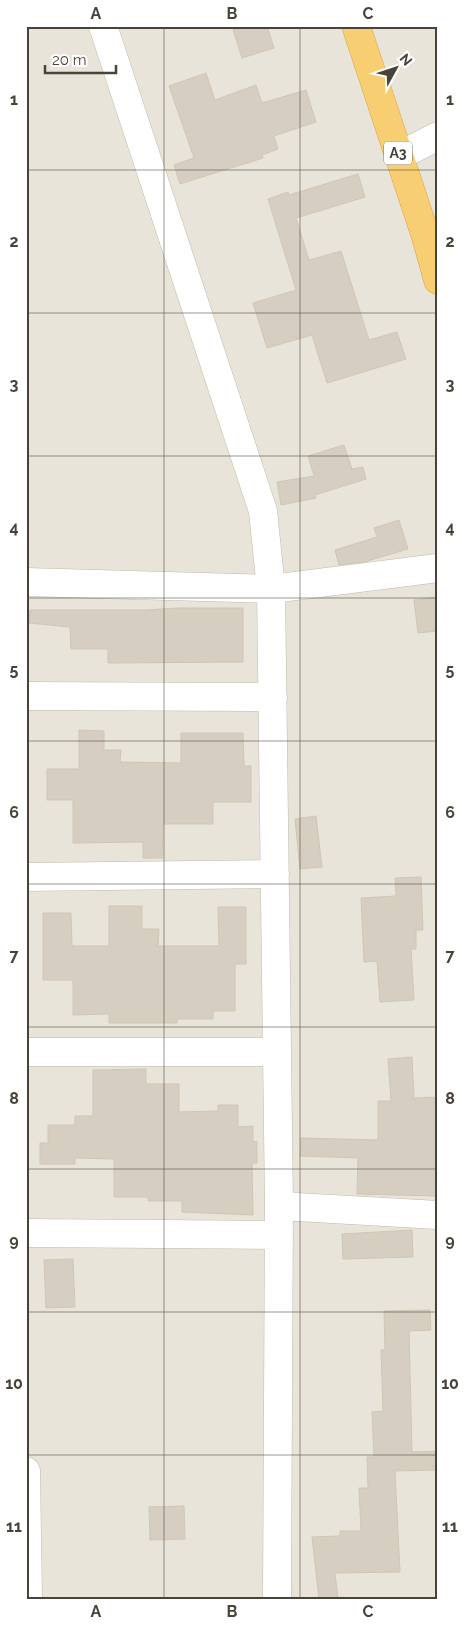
<svg xmlns="http://www.w3.org/2000/svg" width="464" height="1625" font-family="Raleway,sans-serif">
  <rect width="100%" height="100%" fill="#f4f2ea"/>
  <path fill="#e8e4d9" d="M26,26H438V1599H26Z"/>
  <path fill="#d6cec0" stroke="#d0c6b4" d="M245,26H267L274,48L242,58L233,30Z
    M206,73L215,100L256,85L262,103L306,90L316,122L274,136L278,149L262,155L263,158L180,184L174,165L194,158L169,86Z
    M358,174L365,197L296,218L309,260L341,251L369,340L397,332L406,359L327,383L312,335L267,348L253,303L296,290L268,199L288,192L289,195Z
    M344,445L352,469L363,467L366,479L315,495L316,498L281,505L277,482L314,476L308,456Z
    M399,520L408,549L364,562L339,565L335,550L377,537L374,528Z
    M438,597V631L418,633L414,600Z
    M178,608H243V662L108,663V649H71L70,627L29,623L30,610H145Z
    M79,730L104,731V750H121L120,762L181,763V733H243L244,766H251V802H213V824H163L162,858H143V842L73,843V800H47V769H79Z
    M316,816L322,867L300,869L295,819Z
    M421,877L423,930H416V949H411L414,1000L380,1002L377,961L364,962L361,898L396,896L395,878Z
    M109,906H142V929H159L158,946H219L218,907H246V964H235V1011H213V1019H177V1023H109V1014L73,1015V980H43V913H71L72,946H109Z
    M412,1057L414,1098L438,1097V1196L357,1194L358,1158L300,1156L301,1138L378,1140V1101H391L388,1059Z
    M146,1069V1084H179V1112L218,1111V1105H238V1127L253,1126V1142L257,1141V1163H252L253,1215L182,1212V1201H148V1197H114V1159L75,1158V1164H40V1143H48V1125H75V1116H93V1070Z
    M412,1230L413,1257L343,1259L342,1234Z
    M73,1259L75,1307L46,1308L44,1260Z
    M430,1310L431,1330L409,1331L412,1452L438,1451V1470L395,1471L400,1572L335,1573L338,1599H319L312,1537L340,1536V1531H361L359,1488H368L367,1457H374L372,1412L383,1411L381,1350H385L384,1311Z
    M184,1506L185,1539L150,1540L149,1507Z"/>
  <g fill="none" stroke-linecap="round" stroke-linejoin="round">
    <defs>
      <path id="minor" d="M103,26L263,511L271,589L279,1206L277,1599
        M399,156L438,136
        M26,582L271,589L438,568
        M26,696L273,697
        M26,877L275,874
        M26,1052H277
        M279,1206L438,1215
        M26,1233L279,1235
        M26,1471L28,1599"/>
      <path id="highway" d="M356,26L426,237L438,280"/>
    </defs>
    <use href="#minor" stroke="#c0baad" stroke-width="29"/>
    <use href="#highway" stroke="#d7a341" stroke-width="29"/>
    <use href="#minor" stroke="#fff" stroke-width="28"/>
    <use href="#highway" stroke="#f8ce72" stroke-width="28"/>
  </g>
  <path fill="none" stroke="#484339" stroke-width="1" stroke-opacity="0.55" d="M164,26V1599M300,26V1599M26,170H438M26,313H438M26,456H438M26,598H438M26,741H438M26,884H438M26,1027H438M26,1169H438M26,1312H438M26,1455H438"/>
  <g text-anchor="middle" stroke-width="4.5" stroke-linejoin="round" paint-order="stroke">
    <rect fill="#fff" stroke="#7f7b74" stroke-width="1" x="384" y="141.5" width="28" height="23" rx="4"/>
    <g font-size="14" font-weight="bold" fill="#484339">
      <text x="398" y="158">A3</text>
    </g>
  </g>
  <rect width="464" height="1625" fill="none" stroke="#ffffff" stroke-width="55"/>
  <g transform="translate(396 68) rotate(50)" stroke="#ffffff" stroke-width="4" paint-order="stroke">
  <path d="M0-4L9 19L0 12L-9 19Z" fill="#484339"/>
  <text y="-8" font-size="14" font-weight="bold" text-anchor="middle" fill="#484339">N</text>
  </g>
  <path d="M45 65v8h71v-8" fill="none" stroke="#484339" stroke-width="2.5"/>
  <text x="52" y="65" font-size="15" fill="#484339" stroke="#ffffff" stroke-width="4" paint-order="stroke">20 m</text>
  <rect x="28" y="28" width="408" height="1570" fill="none" stroke="#484339" stroke-width="2"/>
  <g font-size="16" text-anchor="middle" font-weight="bold" fill="#484339">
    <text x="96" y="19">A</text>
    <text x="232" y="19">B</text>
    <text x="368" y="19">C</text>
    <text x="14" y="105">1</text>
    <text x="450" y="105">1</text>
    <text x="14" y="247">2</text>
    <text x="450" y="247">2</text>
    <text x="14" y="390">3</text>
    <text x="450" y="390">3</text>
    <text x="14" y="533">4</text>
    <text x="450" y="533">4</text>
    <text x="14" y="675">5</text>
    <text x="450" y="675">5</text>
    <text x="14" y="818">6</text>
    <text x="450" y="818">6</text>
    <text x="14" y="961">7</text>
    <text x="450" y="961">7</text>
    <text x="14" y="1104">8</text>
    <text x="450" y="1104">8</text>
    <text x="14" y="1246">9</text>
    <text x="450" y="1246">9</text>
    <text x="14" y="1389">10</text>
    <text x="450" y="1389">10</text>
    <text x="14" y="1532">11</text>
    <text x="450" y="1532">11</text>
    <text x="96" y="1617">A</text>
    <text x="232" y="1617">B</text>
    <text x="368" y="1617">C</text>
  </g>
</svg>
